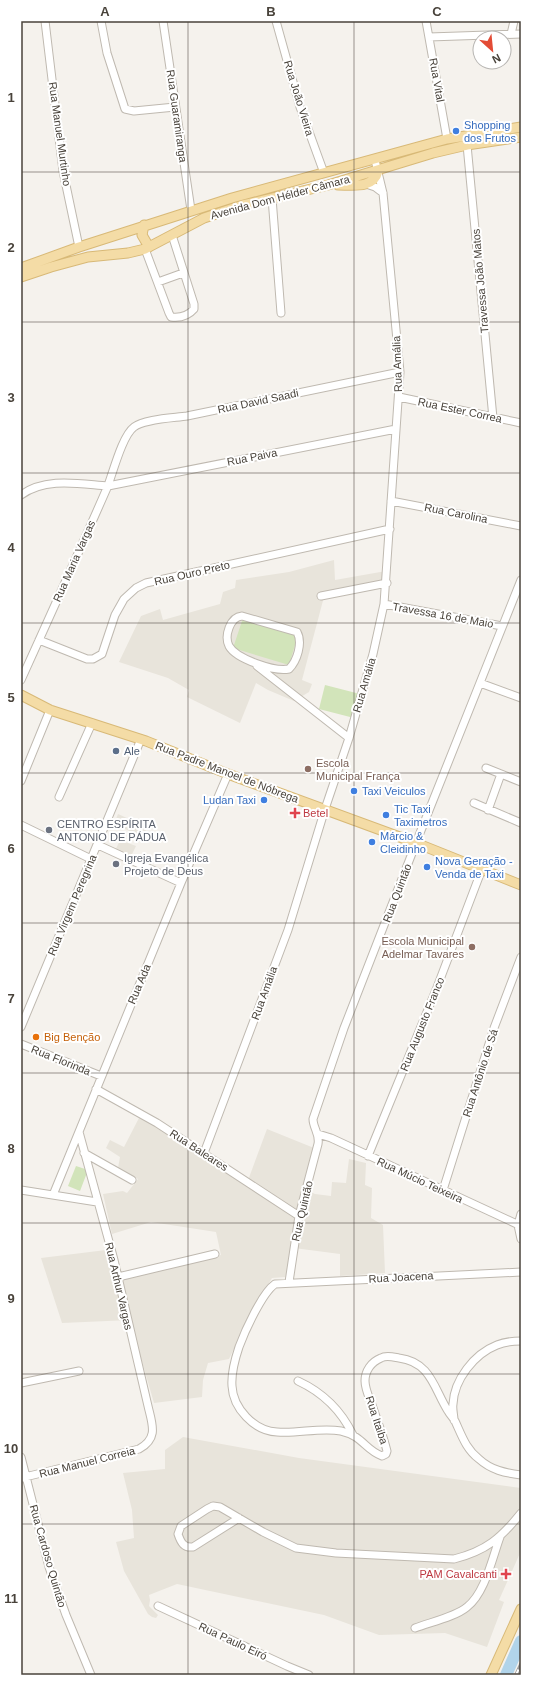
<svg xmlns="http://www.w3.org/2000/svg" width="542" height="1696" font-family="Arial,sans-serif">
  <rect width="100%" height="100%" fill="#f5f2ed"/>
  <path fill="#e8e4db" d="M334,560L335,580L386,571V579L325,593L302,680L312,684L309,692L294,701L268,690L256,683L240,723L187,697L189,690L168,678L119,662L141,616L160,609L163,620L220,604L223,592L235,588L236,580L289,572Z
    M118,814L147,827L143,837L114,824Z
    M120,840L136,846L130,858L115,851Z
    M140,1116L247,1183L267,1129L314,1148L303,1188L315,1194L331,1196L332,1182L346,1183L349,1159L366,1163L365,1185L372,1188L371,1218L383,1225L385,1273L340,1276V1254L294,1248L285,1277L272,1278L253,1309L229,1359L208,1363L203,1380L202,1397L154,1403L130,1320L62,1323L41,1258L106,1250L115,1279L221,1255L216,1232L151,1222L112,1234L103,1194L123,1191L127,1193L138,1179L118,1168L120,1157L106,1148L110,1140L124,1147Z
    M183,1437L299,1458L521,1488V1551L499,1600L504,1602L487,1647L445,1633L379,1635L324,1615L177,1584L149,1595L150,1600L149,1606L158,1615L156,1618L152,1617L148,1614L124,1571L116,1542L134,1538L132,1510L123,1473L165,1469V1450Z"/>
  <path fill="#d2e4ba" d="M243,618L298,635L289,665L233,648Z
    M325,685L360,694L354,718L319,709Z
    M76,1166L88,1170L80,1191L68,1186Z"/>
  <g fill="none" stroke-linecap="round" stroke-linejoin="round">
    <path stroke="#b1d4ea" stroke-width="12" d="M506,1675L521,1641"/>
    <defs>
      <path id="minor" d="M45,21L63,171L79,247
        M101,21L107,53L125,109L134,111L175,107
        M163,21L191,210
        M276,21L300,107L324,173
        M426,21L447,139
        M511,34L514,21
        M429,37L521,34
        M467,145L493,418
        M366,184L375,187L383,193
        M272,198L281,313
        M145,249L169,313L171,317C179,318 188,316 194,309V304L172,235
        M158,282L183,273
        M399,397L521,423
        M21,495C46,477 79,484 108,486L396,429
        M391,501L521,526
        M321,596L387,583
        M384,604L502,626
        M242,616L297,632C303,643 297,661 289,669C275,672 236,659 229,646C224,636 230,617 242,616Z
        M39,640L87,659H93L102,654L115,615L124,599L136,588L146,583L390,529
        M257,666L349,738
        M21,680C50,616 79,552 107,488C113,473 122,436 134,427C144,419 173,418 187,416L400,372
        M480,683L521,698
        M486,768L521,782
        M21,781L50,710
        M59,797L92,723
        M474,803L521,823
        M488,810L501,774
        M21,825L91,859
        M98,845L181,883
        M21,1027L141,739
        M21,1044L101,1076
        M96,1089L157,1123L299,1216
        M318,1134L331,1138L521,1226
        M84,1153L132,1180
        M204,1153L288,930L325,809L349,738L373,654L384,604L400,372L383,193L375,160
        M368,1156L436,990L482,869
        M21,1190L97,1202
        M443,1190L494,1028L521,957
        M53,1195L181,883L228,774
        M521,1214L518,1225L521,1239
        M521,1272L275,1284C262,1293 245,1331 239,1347C235,1359 231,1373 232,1386C233,1408 254,1431 277,1432C298,1434 320,1427 341,1431C363,1436 365,1450 382,1456L386,1454L387,1451C383,1435 377,1420 372,1405C369,1397 365,1389 365,1381C365,1371 371,1362 381,1358C386,1355 393,1357 399,1358C431,1362 434,1389 448,1411C450,1415 453,1417 455,1421C462,1436 466,1449 479,1459C491,1470 505,1473 521,1475
        M118,1277L215,1254
        M289,1282L299,1216L318,1144C320,1134 313,1128 313,1119L344,1028L416,843L521,580
        M298,1381C324,1393 341,1410 353,1435
        M21,1383L79,1371
        M454,1420C454,1415 452,1409 453,1404C454,1380 474,1354 497,1345C504,1342 513,1341 521,1341
        M21,1457L49,1567L66,1615L91,1675
        M21,1478L139,1449C159,1438 152,1424 148,1406L114,1260L79,1132
        M239,1518L193,1547C184,1548 181,1543 178,1534L181,1526L207,1509L213,1506L220,1507L263,1532L296,1548L336,1553L454,1559C486,1551 501,1538 521,1513
        M158,1606L287,1666L309,1675
        M415,1628C431,1622 455,1617 467,1607C485,1593 492,1559 500,1537"/>
      <path id="major" d="M338,185C352,185 374,189 378,171
        M144,225L142,235L149,247
        M21,268L79,247L232,198L447,139L521,127
        M21,277L51,267L88,257L128,253L145,249L204,218L243,205L328,185L433,153L467,145L521,137
        M21,695L50,710L146,741L228,774L416,843L521,885
        M491,1675L521,1609"/>
    </defs>
    <use href="#minor" stroke="#bfb9b0" stroke-width="9"/>
    <use href="#major" stroke="#d8b977" stroke-width="11"/>
    <use href="#minor" stroke="#fff" stroke-width="7"/>
    <use href="#major" stroke="#f4dca6" stroke-width="9"/>
    <defs>
      <path id="rail" d="M516,1675L521,1664"/>
    </defs>
    <use href="#rail" stroke="#9a9a9a" stroke-width="3.5"/>
    <use href="#rail" stroke="#fff" stroke-width="2" stroke-dasharray="6" stroke-linecap="butt"/>
  </g>
  <path fill="none" stroke="#49433b" stroke-width="1" stroke-opacity="0.55" d="M188,21V1675M354,21V1675M21,172H521M21,322H521M21,473H521M21,623H521M21,773H521M21,923H521M21,1073H521M21,1223H521M21,1374H521M21,1524H521"/>
  <g fill="#3f7fe0" stroke="#fff" stroke-width="1.5">
    <circle cx="456" cy="131" r="4"/>
    <circle cx="354" cy="791" r="4"/>
    <circle cx="264" cy="800" r="4"/>
    <circle cx="386" cy="815" r="4"/>
    <circle cx="372" cy="842" r="4"/>
    <circle cx="427" cy="867" r="4"/>
  </g>
  <circle fill="#5c6f8a" stroke="#fff" stroke-width="1.5" cx="116" cy="751" r="4"/>
  <g fill="#8d6e63" stroke="#fff" stroke-width="1.5">
    <circle cx="308" cy="769" r="4"/>
    <circle cx="472" cy="947" r="4"/>
  </g>
  <g fill="#e0444e" stroke="#fff" stroke-width="1.5">
    <path d="M293 807h4v4h4v4h-4v4h-4v-4h-4v-4h4z"/>
    <path d="M504 1568h4v4h4v4h-4v4h-4v-4h-4v-4h4z"/>
  </g>
  <g fill="#6b7280" stroke="#fff" stroke-width="1.5">
    <circle cx="49" cy="830" r="4"/>
    <circle cx="116" cy="864" r="4"/>
  </g>
  <circle fill="#e8710a" stroke="#fff" stroke-width="1.5" cx="36" cy="1037" r="4"/>
  <g text-anchor="middle" stroke-width="4" stroke-linejoin="round" paint-order="stroke">
    <g font-size="11" fill="#49433b" stroke="#fff">
      <text transform="translate(437 80) rotate(80)" y="4">Rua Vital</text>
      <text transform="translate(299 98) rotate(73)" y="4">Rua João Vieira</text>
      <text transform="translate(177 116) rotate(82)" y="4">Rua Guaramiranga</text>
      <text transform="translate(60 134) rotate(82)" y="4">Rua Manuel Murtinho</text>
      <text transform="translate(280 197) rotate(-15)" y="4">Avenida Dom Hélder Câmara</text>
      <text transform="translate(480 281) rotate(-95)" y="4">Travessa João Matos</text>
      <text transform="translate(397 364) rotate(-92)" y="4">Rua Amália</text>
      <text transform="translate(258 401) rotate(-12)" y="4">Rua David Saadi</text>
      <text transform="translate(460 410) rotate(12)" y="4">Rua Ester Correa</text>
      <text transform="translate(252 457) rotate(-11)" y="4">Rua Paiva</text>
      <text transform="translate(456 513) rotate(11)" y="4">Rua Carolina</text>
      <text transform="translate(74 561) rotate(-66)" y="4">Rua Maria Vargas</text>
      <text transform="translate(192 573) rotate(-13)" y="4">Rua Ouro Preto</text>
      <text transform="translate(443 615) rotate(10)" y="4">Travessa 16 de Maio</text>
      <text transform="translate(364 685) rotate(-74)" y="4">Rua Amália</text>
      <text transform="translate(227 772) rotate(21)" y="4">Rua Padre Manoel de Nóbrega</text>
      <text transform="translate(397 893) rotate(-69)" y="4">Rua Quintão</text>
      <text transform="translate(72 905) rotate(-67)" y="4">Rua Virgem Peregrina</text>
      <text transform="translate(139 984) rotate(-67)" y="4">Rua Ada</text>
      <text transform="translate(264 993) rotate(-70)" y="4">Rua Amália</text>
      <text transform="translate(422 1024) rotate(-68)" y="4">Rua Augusto Franco</text>
      <text transform="translate(61 1060) rotate(22)" y="4">Rua Florinda</text>
      <text transform="translate(480 1073) rotate(-72)" y="4">Rua Antônio de Sá</text>
      <text transform="translate(199 1150) rotate(33)" y="4">Rua Baleares</text>
      <text transform="translate(420 1180) rotate(25)" y="4">Rua Múcio Teixeira</text>
      <text transform="translate(302 1211) rotate(-77)" y="4">Rua Quintão</text>
      <text transform="translate(401 1277) rotate(-3)" y="4">Rua Joacena</text>
      <text transform="translate(119 1286) rotate(77)" y="4">Rua Arthur Vargas</text>
      <text transform="translate(377 1420) rotate(72)" y="4">Rua Itaiba</text>
      <text transform="translate(87 1462) rotate(-14)" y="4">Rua Manuel Correia</text>
      <text transform="translate(48 1556) rotate(74)" y="4">Rua Cardoso Quintão</text>
      <text transform="translate(233 1641) rotate(25)" y="4">Rua Paulo Eiró</text>
    </g>
    <g font-size="11" fill="#366cbe" stroke="#fff" text-anchor="start">
      <text x="464" y="129">Shopping<tspan x="464" dy="13">dos Frutos</tspan></text>
      <text x="362" y="795">Taxi Veiculos</text>
      <text x="256" y="804" text-anchor="end">Ludan Taxi</text>
      <text x="394" y="813">Tic Taxi<tspan x="394" dy="13">Taximetros</tspan></text>
      <text x="380" y="840">Márcio &amp;<tspan x="380" dy="13">Cleidinho</tspan></text>
      <text x="435" y="865">Nova Geração -<tspan x="435" dy="13">Venda de Taxi</tspan></text>
    </g>
    <g font-size="11" fill="#4e5e75" stroke="#fff" text-anchor="start">
      <text x="124" y="755">Ale</text>
    </g>
    <g font-size="11" fill="#785e54" stroke="#fff" text-anchor="start">
      <text x="316" y="767">Escola<tspan x="316" dy="13">Municipal França</tspan></text>
      <text x="464" y="945" text-anchor="end">Escola Municipal<tspan x="464" dy="13">Adelmar Tavares</tspan></text>
    </g>
    <g font-size="11" fill="#be3a42" stroke="#fff" text-anchor="start">
      <text x="303" y="817">Betel</text>
      <text x="497" y="1578" text-anchor="end">PAM Cavalcanti</text>
    </g>
    <g font-size="11" fill="#5b616d" stroke="#fff" text-anchor="start">
      <text x="57" y="828">CENTRO ESPÍRITA<tspan x="57" dy="13">ANTONIO DE PÁDUA</tspan></text>
      <text x="124" y="862">Igreja Evangélica<tspan x="124" dy="13">Projeto de Deus</tspan></text>
    </g>
    <g font-size="11" fill="#c56008" stroke="#fff" text-anchor="start">
      <text x="44" y="1041">Big Benção</text>
    </g>
  </g>
  <rect width="542" height="1696" fill="none" stroke="#ffffff" stroke-width="44"/>
  <g transform="translate(492 50) rotate(153)"><circle r="19" fill="#ffffff" stroke="#b6b4b1"/>
  <path d="M0-3L7 15L0 10L-7 15Z" fill="#e34b35"/>
  <text y="-6" font-size="11" font-weight="bold" text-anchor="middle" fill="#49433b">N</text>
  </g>
  <rect x="22" y="22" width="498" height="1652" fill="none" stroke="#49433b" stroke-width="1.5"/>
  <g font-size="13" text-anchor="middle" font-weight="bold" fill="#49433b">
    <text x="105" y="16">A</text>
    <text x="271" y="16">B</text>
    <text x="437" y="16">C</text>
    <text x="11" y="102">1</text>
    <text x="11" y="252">2</text>
    <text x="11" y="402">3</text>
    <text x="11" y="552">4</text>
    <text x="11" y="702">5</text>
    <text x="11" y="853">6</text>
    <text x="11" y="1003">7</text>
    <text x="11" y="1153">8</text>
    <text x="11" y="1303">9</text>
    <text x="11" y="1453">10</text>
    <text x="11" y="1603">11</text>
  </g>
</svg>
